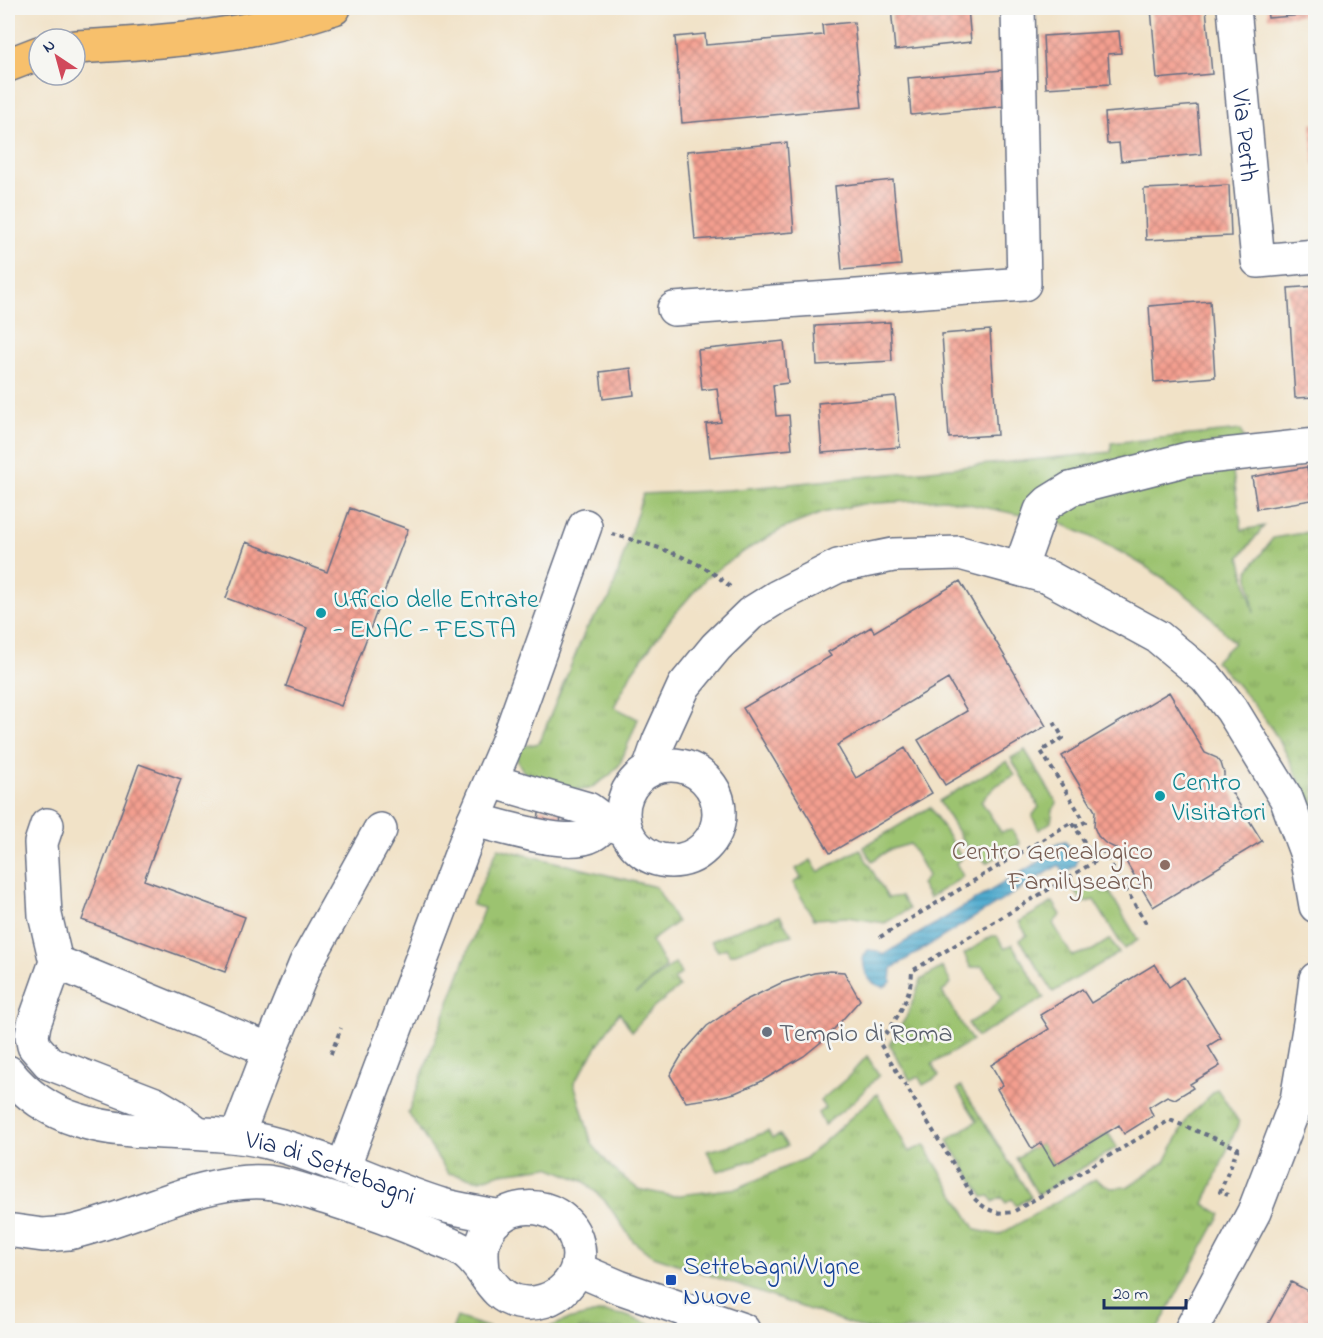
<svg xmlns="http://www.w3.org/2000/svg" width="1323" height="1338" font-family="'Indie Flower',sans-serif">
  <defs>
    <pattern id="grass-tufts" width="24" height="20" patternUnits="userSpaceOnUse" patternTransform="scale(1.5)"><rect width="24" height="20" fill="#9cc36f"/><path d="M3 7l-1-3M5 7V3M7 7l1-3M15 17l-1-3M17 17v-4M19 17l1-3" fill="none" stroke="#7e9f5e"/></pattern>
    <pattern id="water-rules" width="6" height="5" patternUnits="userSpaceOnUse" patternTransform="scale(1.5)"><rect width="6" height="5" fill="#51accf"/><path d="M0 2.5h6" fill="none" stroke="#428cab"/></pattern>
    <pattern id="building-cross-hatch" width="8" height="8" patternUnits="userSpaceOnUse" patternTransform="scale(1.5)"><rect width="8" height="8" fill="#f49f8f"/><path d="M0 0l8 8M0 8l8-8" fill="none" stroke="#c58278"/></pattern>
  </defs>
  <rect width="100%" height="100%" fill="#f6f6f2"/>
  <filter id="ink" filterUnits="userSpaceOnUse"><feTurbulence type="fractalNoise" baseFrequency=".0167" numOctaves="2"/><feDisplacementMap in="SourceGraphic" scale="12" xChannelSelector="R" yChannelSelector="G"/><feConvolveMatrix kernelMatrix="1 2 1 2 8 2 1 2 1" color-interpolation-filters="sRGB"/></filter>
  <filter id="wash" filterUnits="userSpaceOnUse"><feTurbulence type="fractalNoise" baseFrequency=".008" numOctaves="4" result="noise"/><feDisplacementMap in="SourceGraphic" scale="24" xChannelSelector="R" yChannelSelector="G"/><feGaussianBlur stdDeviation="1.35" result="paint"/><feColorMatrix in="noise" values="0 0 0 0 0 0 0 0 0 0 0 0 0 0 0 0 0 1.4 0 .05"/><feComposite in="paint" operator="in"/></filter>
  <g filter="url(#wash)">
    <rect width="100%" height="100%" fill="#f1e2c7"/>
    <path fill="url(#grass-tufts)" stroke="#5c7966" stroke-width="1.5" d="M1241,430L1245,444L1035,497L1021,515L945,499L862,504L822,513L782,529L741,553L706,578L672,617L632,672L614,707L638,719L620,764L609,776L589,789L581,790L537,784L523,771L518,762L516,755L520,747L539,743L586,629L610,598L643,494L729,490L1111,452V443Z
      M1231,460L1242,530L1264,526L1240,557L1254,613L1248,571L1273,538L1315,531L1314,819C1303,790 1292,760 1275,734C1258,707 1237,684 1215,661L1234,643C1222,630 1210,614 1196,603C1154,567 1096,537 1045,517L1055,506Z
      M1025,750L1057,803L1053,810L1051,822L1039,830L1032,816L1039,807L1011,758Z
      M1007,761L1015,775L997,785L981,801L1001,832L1012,830L1020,844L986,863L978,851L971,854L939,801Z
      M930,807L962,858L956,863L963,876L960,879L929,898L921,884L928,876L910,844L889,850L872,861L863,847Z
      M498,848L656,887L677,922L651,941L666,967L636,994L675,963L681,974L674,979L679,987L651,1010L632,1031L619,1012L574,1083L592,1144L612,1168L638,1189L672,1196L738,1188L806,1158L877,1094L909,1152L924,1145L976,1230L999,1235L1095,1179L1111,1188L1127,1187L1165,1162L1188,1117L1217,1089L1239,1122L1204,1204L1221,1214L1157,1330H868L651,1255L633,1241L606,1202L585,1182L549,1167L501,1173L480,1180L448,1173L408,1113L484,908L472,905Z
      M860,849L888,898L901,896L909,909L885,923L847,917L814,919L793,883L801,878L796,869L811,860L818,872Z
      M1086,883L1106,886L1138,940L1124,949L1094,900L1083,903L1074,889Z
      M1053,902L1061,915L1053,923L1072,956L1093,950L1110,939L1119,953L1053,992L1020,940L1027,935L1019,922Z
      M780,916L792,935L764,942L730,955L726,948L718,951L711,941L745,926Z
      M992,936H997L1005,949L1012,944L1044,998L977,1037L968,1023L987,1013L1002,997L982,966L971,968L964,954Z
      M942,967L951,983L942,992L972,1041L932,1064L939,1076L923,1085L918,1076L910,1080L889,1044L907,1016L921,980Z
      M867,1056L879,1075L853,1102L824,1125L818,1113L825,1108L820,1101L847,1078Z
      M961,1086L1031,1197L1016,1206L1012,1199L1006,1203L1001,1197L993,1202L990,1196L983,1197L947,1140L977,1121L957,1089Z
      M768,1131L772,1138L780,1135L787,1146L753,1160L718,1171L707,1151L735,1144Z
      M1108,1133L1117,1147L1038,1195L1016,1158L1041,1143L1054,1165Z
      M602,1312L624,1315L666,1330H551L550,1327L567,1320Z
      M457,1317L490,1328L492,1330H452Z"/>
    <path fill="url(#water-rules)" stroke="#366e96" stroke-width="1.5" d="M1065,841L1077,857L1076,865L1065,874L1059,865L892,968L891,982L884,987C867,984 864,972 863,957L868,950L877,951L883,955L1052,854L1048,847Z"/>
    <g id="blocks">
      <path fill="url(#building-cross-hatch)" d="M891,8H968L971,42L895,50Z
        M1151,8H1206L1212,74L1157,79Z
        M1267,8H1316V14L1268,18Z
        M854,22L862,107L682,123L675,37L705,34L706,45L823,35L822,25Z
        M1119,31L1121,53L1108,54L1110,84L1046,88L1043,36Z
        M1003,70L1006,106L911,115L908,78Z
        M1197,105L1201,154L1121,161L1119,143L1107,144L1105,113Z
        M1316,123V166H1314L1311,124Z
        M787,143L794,232L695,240L687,151Z
        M893,180L901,265L842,270L835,186Z
        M1229,185L1231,236L1146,240L1144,189Z
        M1316,286V397L1295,398L1288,288Z
        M1210,301L1215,377L1154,382L1149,306Z
        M890,322L892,361L817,365L815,326Z
        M990,330L997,435L949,438L942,334Z
        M784,341L788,383L773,385L776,416L789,415L792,449L710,457L706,424L721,422L717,388L702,390L698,350Z
        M631,368L634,395L603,399L600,372Z
        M895,396L900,447L822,453L818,403Z
        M1307,467L1312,500L1257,509L1252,477Z
        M350,508L408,529L341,706L286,686L307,628L226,598L246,542L327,572Z
        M960,581L1046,726L945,785L918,740L967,711L948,679L837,745L856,778L905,748L932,793L830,853L743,708L831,656L828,652L871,627L874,632Z
        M1169,692L1205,753L1217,758L1221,763L1224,773V780L1262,841L1153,907L1119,850L1105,843L1098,836L1094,827L1095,811L1062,756Z
        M139,764L181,779L144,880L245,917L225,972L82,920Z
        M540,808L562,812L560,823L538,819Z
        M1155,964L1169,987L1184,977L1221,1038L1208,1046L1220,1066L1190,1084L1193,1088L1175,1099L1167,1096L1149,1107L1153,1116L1124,1134L1119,1125L1054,1165L1041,1143L1032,1149L997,1089L1003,1085L991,1065L1049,1029L1040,1015L1082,989L1091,1003Z
        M830,971L844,972L860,1000L826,1038L804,1056L760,1082L735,1093L714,1098L686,1102L670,1075L683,1053L707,1026L744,1001L781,983L814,973Z
        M1291,1282L1316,1295V1330H1265Z"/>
    </g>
  </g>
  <g filter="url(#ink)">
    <use href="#blocks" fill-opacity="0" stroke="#666e83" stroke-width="1.5"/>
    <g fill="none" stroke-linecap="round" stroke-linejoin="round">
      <defs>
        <g id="minor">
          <path id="s1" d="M1234,8L1258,261L1316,256"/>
          <path d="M674,309L1024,284L1018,8"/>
          <path d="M1020,569L1041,510L1049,502L1070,489L1188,459L1316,445"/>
          <circle cx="671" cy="813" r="48"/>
          <path d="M649,770L659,741L684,686L716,647L750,614L777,597L838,566L893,555L960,553L1048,577L1158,637L1206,677L1232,710L1286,798L1307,855L1316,906"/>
          <path d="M491,781L588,809L607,823L625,829"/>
          <path d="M474,820C503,826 567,849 592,835C598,832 602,827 607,823"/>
          <path d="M47,825L41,843L45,915L56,962L34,1024L32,1036L34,1046L49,1063L155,1104L172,1114L196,1132"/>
          <path d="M56,962L270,1050"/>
          <path id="s2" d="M8,1072C25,1094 51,1112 78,1120C137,1139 205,1127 267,1142C327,1157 383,1187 442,1205C461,1210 481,1213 500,1217"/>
          <path d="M237,1136L270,1050L306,963L380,830"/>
          <path d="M343,1168L474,820L509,738L585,526"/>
          <path d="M14,1231L43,1235L68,1233C131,1220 201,1178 265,1182C287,1184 307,1192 327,1198C362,1209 396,1221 430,1236C440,1241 453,1244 463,1251C485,1265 490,1296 518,1302C554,1310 589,1276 576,1239C561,1196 494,1197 483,1243C481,1252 482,1260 483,1270"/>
          <path d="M577,1269L619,1287L743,1330"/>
          <path d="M1191,1330L1254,1212L1297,1100L1312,1011L1316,979"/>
        </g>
        <path id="highway" d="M75,47C166,42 246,37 334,8
          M8,65L39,53"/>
      </defs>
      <use href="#minor" stroke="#666e83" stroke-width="36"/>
      <use href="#highway" stroke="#666e83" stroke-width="36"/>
      <path stroke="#666e83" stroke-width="4" stroke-dasharray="4.5 4.5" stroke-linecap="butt" d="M612,534C652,545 703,559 732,589
        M1054,722L1063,738L1041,751L1085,822L1075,827
        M1094,857L1103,851L1147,925
        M880,937L1072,822L1096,861L912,971C911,998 896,1021 879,1042L974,1198C985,1210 997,1215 1013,1212L1170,1120L1238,1148L1220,1192L1228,1195
        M331,1054L341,1028"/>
      <use href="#minor" stroke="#fff" stroke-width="33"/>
      <use href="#highway" stroke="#f7c06c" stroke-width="33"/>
    </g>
  </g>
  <g fill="#0f9aa8" stroke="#f6f6f2" stroke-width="2">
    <circle cx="321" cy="613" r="6"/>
    <circle cx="1160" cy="796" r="6"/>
  </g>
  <circle fill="#8d6e63" stroke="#f6f6f2" stroke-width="2" cx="1165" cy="865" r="6"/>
  <circle fill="#6b7280" stroke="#f6f6f2" stroke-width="2" cx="767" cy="1032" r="6"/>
  <rect fill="#1a4fb4" stroke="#f6f6f2" stroke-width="2" x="665" y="1274" width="12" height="12" rx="3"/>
  <g text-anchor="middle" stroke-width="5" stroke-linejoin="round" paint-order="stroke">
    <g font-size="26" fill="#1b2f5e" stroke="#f6f6f2">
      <text dy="9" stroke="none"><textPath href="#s1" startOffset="128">Via Perth</textPath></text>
      <text dy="9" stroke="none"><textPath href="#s2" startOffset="345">Via di Settebagni</textPath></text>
    </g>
    <g font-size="26" fill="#0d838f" stroke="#f6f6f2" text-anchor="start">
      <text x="333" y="607">Ufficio delle Entrate<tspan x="333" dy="30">- ENAC - FESTA</tspan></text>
      <text x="1172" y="790">Centro<tspan x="1172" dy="30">Visitatori</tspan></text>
    </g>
    <g font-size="26" fill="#785e54" stroke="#f6f6f2" text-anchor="end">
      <text x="1153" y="859">Centro Genealogico<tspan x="1153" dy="30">Familysearch</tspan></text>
    </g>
    <g font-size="26" fill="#5b616d" stroke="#f6f6f2" text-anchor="start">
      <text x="779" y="1041">Tempio di Roma</text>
    </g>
    <g font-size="26" fill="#164399" stroke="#f6f6f2" text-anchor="start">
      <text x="683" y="1274">Settebagni/Vigne<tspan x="683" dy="30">Nuove</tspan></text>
    </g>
  </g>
  <rect width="1323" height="1338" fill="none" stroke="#f6f6f2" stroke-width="30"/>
  <g transform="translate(57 57) rotate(324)"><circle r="28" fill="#f6f6f2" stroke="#9ea6b7" stroke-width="1.5"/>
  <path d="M0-4.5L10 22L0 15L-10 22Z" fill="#d1495b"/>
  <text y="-9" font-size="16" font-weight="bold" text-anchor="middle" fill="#1b2f5e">N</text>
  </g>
  <path d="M1104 1299v9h82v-9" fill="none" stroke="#1b2f5e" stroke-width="3"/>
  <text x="1113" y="1299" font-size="18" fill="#1b2f5e" stroke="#f6f6f2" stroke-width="4.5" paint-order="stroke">20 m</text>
</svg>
